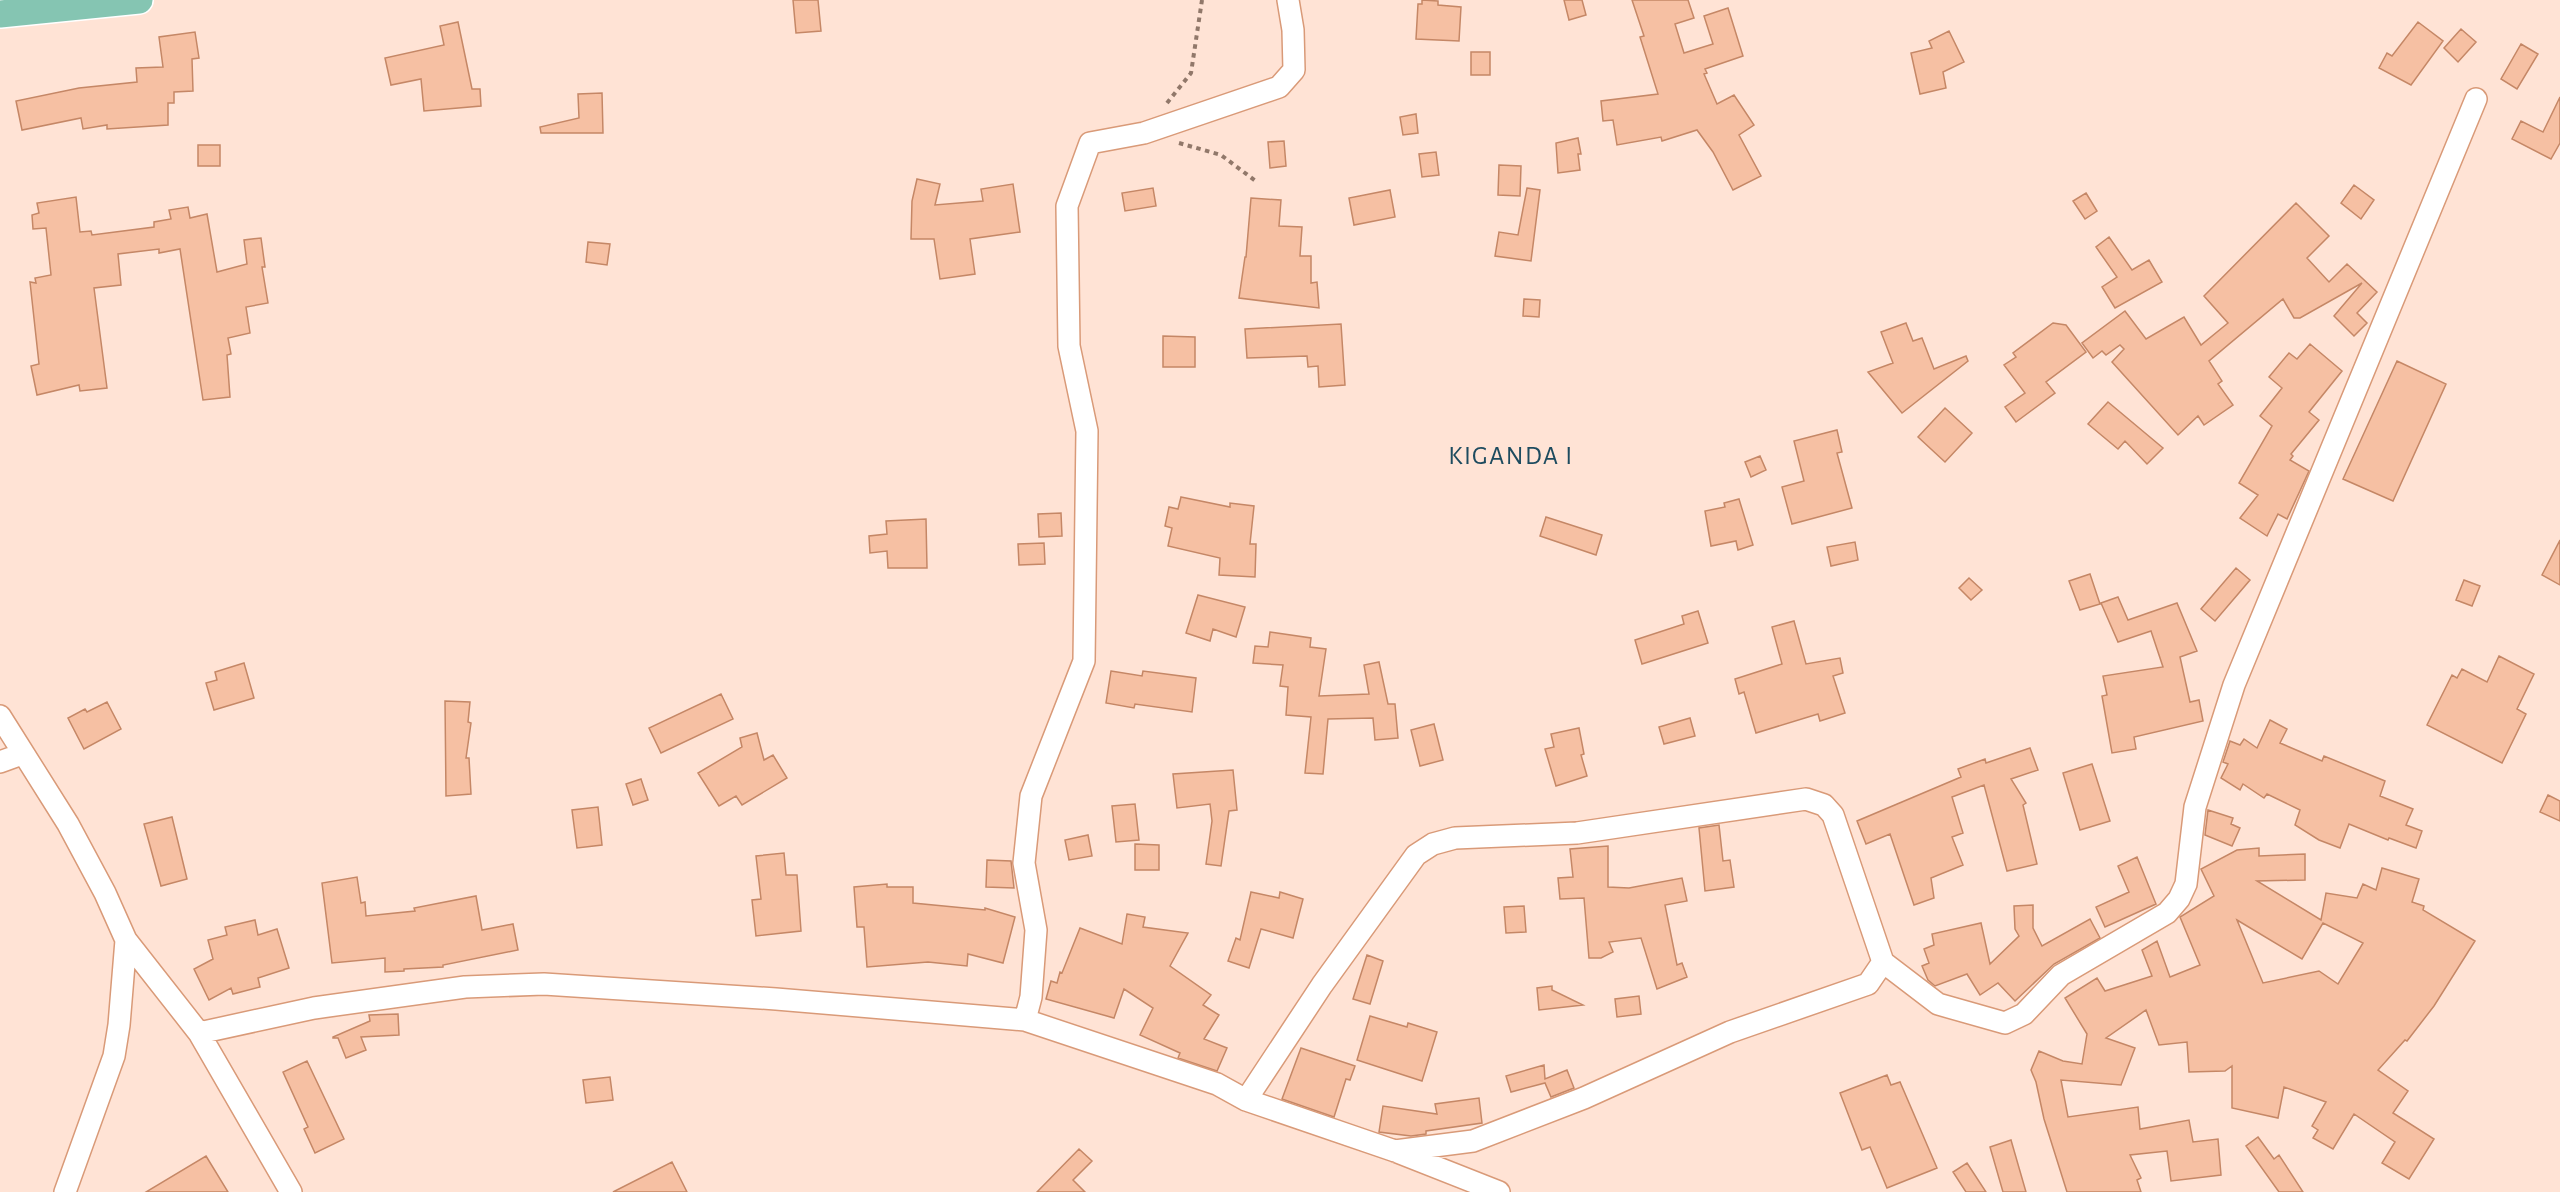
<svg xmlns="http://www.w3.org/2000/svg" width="2560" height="1192" font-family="'Alegreya Sans',sans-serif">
  <rect width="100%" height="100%" fill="#ffe3d5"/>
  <path fill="#f6c0a3" stroke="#c58766" stroke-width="1.5" fill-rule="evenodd" d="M793,0H818L821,31L796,33Z
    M1422,0L1438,1V5L1461,7L1459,41L1416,39L1418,4H1422Z
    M1564,0H1582L1586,15L1569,20Z
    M1632,0H1688L1694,18L1675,24L1684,53L1713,44L1704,16L1728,8L1743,56L1705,69L1707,73L1704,74L1717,104L1734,95L1754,125L1739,135L1761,176L1733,190L1713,152L1697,130L1662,141L1661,137L1617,145L1613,120L1603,121L1601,101L1658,94L1640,37L1644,36Z
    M458,22L472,89H480L481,106L424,111L421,79L391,85L385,58L444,45L440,26Z
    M2418,22L2443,41L2411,85L2379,68L2387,53L2392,56Z
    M2461,29L2476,42L2458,62L2444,48Z
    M1949,31L1964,62L1943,72L1946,88L1920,94L1911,53L1932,48L1929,41Z
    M195,32L199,58L192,59L193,91L174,92V103H168V125L107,129V125L83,129L81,118L22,130L16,101L79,88L137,82L136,68L163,67L159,37Z
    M2521,44L2538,54L2517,89L2501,79Z
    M1471,52H1490V75H1471Z
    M602,93L603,133H541L540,127L579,118L578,94Z
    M2560,97V143L2551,159L2512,139L2521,121L2543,132Z
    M1416,114L1418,133L1403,135L1400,117Z
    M1578,138L1581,154H1578L1580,170L1558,173L1556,143Z
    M1284,141L1286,166L1270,168L1268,142Z
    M198,145H220V166H198Z
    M1436,152L1439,175L1422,177L1419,154Z
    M1499,165L1521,166L1520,196L1498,195Z
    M917,179L940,184L935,205L983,201L981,189L1013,184L1020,232L970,239L975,274L940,279L934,239H911L912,201Z
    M2354,185L2374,200L2361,219L2341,203Z
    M1153,188L1156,206L1125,211L1122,193Z
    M1527,188L1540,190L1531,261L1495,256L1499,232L1518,235Z
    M1390,190L1395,217L1354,225L1349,198Z
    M2086,193L2097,211L2085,219L2073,201Z
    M76,197L80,232L91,231L92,235L154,227V222L171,219L169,210L188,207L190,218L207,214L217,272L247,264L244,240L261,238L265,267H262L268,303L246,307L250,333L228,338L231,354L227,355L230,397L203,400L180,249L159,253V249L118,254L121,285L94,288L107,388L80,391L79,385L37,395L31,366L39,364L30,282L36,283L35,278L51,275L46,228L33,229L32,215L39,213L37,203Z
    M1251,198L1281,200L1279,226L1302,227L1300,256H1311V283L1317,282L1319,308L1239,298L1245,257H1246Z
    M2296,203L2329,236L2307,258L2329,282L2347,264L2377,292L2357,313L2367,323L2354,336L2334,316L2362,283L2300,318H2294L2283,299L2209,361L2222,381L2218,384L2233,405L2204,425L2198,416L2178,435L2112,362L2124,349L2120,345L2106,355L2102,351L2093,358L2082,343L2125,311L2146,339L2184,317L2201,345L2228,323L2204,296Z
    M2109,237L2132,270L2149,260L2162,282L2115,308L2102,287L2117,277L2096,247Z
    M588,242L610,244L607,265L586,262Z
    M1524,299L1540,300L1539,317L1523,316Z
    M1906,323L1913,341L1922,338L1934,369L1966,356L1968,361L1902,413L1868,372L1893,363L1881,332Z
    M2053,323L2066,325L2086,352L2046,382L2055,393L2016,422L2005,407L2025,393L2004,365L2016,357L2013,353Z
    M1341,324L1345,385L1319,387L1318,366L1308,367L1307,356L1247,358L1245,329Z
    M1163,336L1195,337V367H1163Z
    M2310,344L2342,371L2309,412L2319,420L2291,454L2293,456L2290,460L2309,471L2287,519L2278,514L2267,536L2240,518L2258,495L2239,483L2272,426L2260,416L2282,388L2269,377L2289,353L2297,359Z
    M2397,361L2446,384L2393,501L2343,479Z
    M2108,402L2163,448L2147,464L2125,441L2118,449L2088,424Z
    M1945,408L1972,433L1945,462L1918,437Z
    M1837,430L1842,452L1837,453L1852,508L1792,524L1782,487L1804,481L1794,441Z
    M1760,456L1766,470L1751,477L1745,462Z
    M1181,497L1230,507V503L1254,506L1250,544H1256L1255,577L1219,575L1220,558L1168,546L1172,528L1165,526L1169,507L1178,509Z
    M1739,499L1753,545L1738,550L1736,541L1711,546L1705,511L1725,507L1724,503Z
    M1061,513L1062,536L1039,537L1038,514Z
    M1546,517L1602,535L1596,555L1540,536Z
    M926,519L927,568H888L887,551L870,553L869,536L887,534L886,521Z
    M2560,540V585L2542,575Z
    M1855,542L1858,560L1831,566L1827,547Z
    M1044,543L1045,564L1019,565L1018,544Z
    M2236,568L2250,580L2215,621L2201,609Z
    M2090,574L2100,604L2080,610L2069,581Z
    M1969,578L1982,590L1971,600L1959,588Z
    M2464,580L2480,586L2472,606L2456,600Z
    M1198,595L1245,607L1236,637L1213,629L1210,641L1186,633Z
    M2118,597L2128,620L2177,603L2197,651L2180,657L2190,702L2199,700L2203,721L2134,737L2136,749L2112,753L2102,696L2107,695L2103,676L2163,667L2151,631L2118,642L2101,603Z
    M1698,611L1708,643L1642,664L1635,640L1684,624L1682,616Z
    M1794,621L1806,664L1840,658L1843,673L1833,676L1845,713L1820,721L1818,714L1756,733L1744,692L1739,694L1735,679L1782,664L1772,627Z
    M1270,632L1311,638L1310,647L1326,649L1319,696L1369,694L1364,665L1379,662L1388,704H1395L1398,738L1375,740L1373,718L1328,719L1323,774L1305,773L1311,717L1286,715L1288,687L1280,686L1283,665L1253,663L1255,646L1268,647Z
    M2499,656L2534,674L2517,709L2526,714L2502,763L2427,725L2452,675L2457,678L2462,669L2487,682Z
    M244,663L254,698L214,710L206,683L217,680L215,672Z
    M1111,671L1142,676L1143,671L1196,678L1192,712L1135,704L1134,708L1106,703Z
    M721,694L733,719L661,753L649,728Z
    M445,701L470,702L468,722L471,723L466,758H469L471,794L446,796Z
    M107,702L121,729L84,749L68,718L85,709L87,712Z
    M1690,718L1695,736L1664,744L1659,727Z
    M2270,720L2287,729L2280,743L2322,761L2324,756L2385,781L2380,796L2413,809L2406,825L2422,831L2416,848L2389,838L2388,840L2349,824L2340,848L2319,840L2295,825L2300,810L2267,794L2264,798L2243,784L2240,790L2221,778L2228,764L2223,762L2230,741L2240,745L2244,739L2257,748Z
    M1434,724L1443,760L1420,766L1411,730Z
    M1579,728L1584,754L1581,755L1587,776L1556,786L1545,749L1554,747L1551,734Z
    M757,733L764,760L773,755L787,778L742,805L736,796L719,806L698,773L742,747L740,738Z
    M2030,748L2038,770L2011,779L2026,803L2023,805L2037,864L2007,871L1984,785L1952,797L1963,833L1952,837L1963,865L1931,878L1934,898L1914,905L1890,834L1866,844L1857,821L1961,777L1958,769L1985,759L1986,763Z
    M2092,764L2110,821L2080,830L2063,773Z
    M1233,770L1237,810L1229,811L1221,866L1206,864L1212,821L1210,804L1177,808L1173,774Z
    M641,779L648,800L633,805L626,784Z
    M2548,795L2560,801V821L2540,812Z
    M1135,804L1139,840L1116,842L1112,806Z
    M598,807L602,845L577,848L572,810Z
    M2208,810L2233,818L2231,824L2240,828L2232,846L2205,835Z
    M172,817L187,879L161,886L144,824Z
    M1719,825L1723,861L1730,860L1734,887L1705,891L1699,828Z
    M1088,835L1092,856L1069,860L1065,840Z
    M1135,844L1159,845V870H1135Z
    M1608,846V887L1629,888L1682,878L1687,901L1665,905L1677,965L1682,963L1687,977L1657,989L1641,938L1609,942L1613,952L1601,958H1589L1584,898L1560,899L1558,878L1573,877L1570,849Z
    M2259,848V856L2305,854V880L2257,881L2321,920L2326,893L2357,898L2363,884L2376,890L2382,868L2419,879L2412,902L2424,906L2423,910L2475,941L2434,1006L2407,1041L2405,1040L2378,1070L2408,1091L2393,1113L2434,1139L2409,1179L2382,1163L2395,1142L2354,1114L2333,1149L2313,1138L2318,1130L2312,1126L2326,1102L2284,1087L2278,1118L2232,1108V1066L2225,1071L2189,1072L2187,1042L2159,1045L2146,1010L2106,1038L2135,1048L2121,1085L2061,1080L2068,1117L2138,1107L2140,1129L2189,1120L2193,1142L2218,1139L2221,1175L2171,1181L2167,1151L2130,1155L2141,1178L2137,1180L2141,1192H2067L2044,1119L2036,1082L2031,1070L2039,1051L2063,1061L2082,1064L2087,1034L2065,998L2097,978L2105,991L2152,976L2142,950L2157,941L2170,977L2200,965L2180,917L2214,896L2201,869L2237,850ZM2237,920L2302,959L2323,923L2363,943L2338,984L2319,971L2263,983Z
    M784,853L786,875H797L801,931L756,936L752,900L761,899L756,856Z
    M2137,857L2156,904L2105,927L2096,907L2129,892L2118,866Z
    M987,860L1011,861L1014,888L986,887Z
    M357,877L361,903L365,902L366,916L415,911L414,908L476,896L482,930L513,924L518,950L443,965V967L404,969V971L385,972V958L332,963L322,883Z
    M887,884V887H913V903L985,910V908L1015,917L1003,963L968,954L967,966L928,962L867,967L864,927H857L854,887Z
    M1251,892L1279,898L1280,892L1303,899L1293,938L1261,929L1249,968L1228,961L1236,938L1240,940Z
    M2033,905V928L2042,946L2090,919L2100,938L2054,964L2015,1001L1998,983L1980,995L1967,974L1935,986L1928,980L1922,966L1929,963L1924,949L1934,945L1932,934L1981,923L1990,964L2019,936L2015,929L2014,906Z
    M1524,906L1526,932L1506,933L1504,907Z
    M1127,914L1145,917L1143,927L1188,933L1170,966L1211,995L1203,1005L1219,1015L1204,1039L1227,1048L1217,1071L1178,1058L1180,1053L1140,1035L1153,1008L1124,989L1114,1018L1046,999L1051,981L1057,983L1060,972L1062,973L1080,928L1122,944Z
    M255,920L258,935L277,929L289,968L258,978L260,987L233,994L231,988L209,1000L194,969L213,959L208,940L227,935L225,927Z
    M1367,955L1383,961L1370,1004L1353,999Z
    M1552,986V990L1583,1005L1539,1010L1537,988Z
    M1639,996L1641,1014L1617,1017L1615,999Z
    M398,1014L399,1035L361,1037L366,1050L346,1058L338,1038H333V1037L370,1021L369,1015Z
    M1370,1016L1407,1027L1408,1023L1437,1032L1422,1081L1357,1060Z
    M1301,1048L1355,1066L1350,1080L1346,1079L1334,1117L1282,1099Z
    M307,1061L344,1139L315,1153L304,1129L308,1127L283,1072Z
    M1544,1065L1545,1079L1567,1070L1574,1088L1551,1097L1545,1083L1511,1092L1506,1076Z
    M1887,1075L1891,1085L1900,1082L1937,1168L1887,1188L1870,1147L1862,1150L1840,1093Z
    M610,1077L613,1100L586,1103L583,1080Z
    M1479,1098L1482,1123L1426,1131V1134L1411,1136L1379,1132L1383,1106L1437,1114L1435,1104Z
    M2258,1137L2274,1159L2279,1155L2303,1192H2279L2246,1146Z
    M2011,1140L2026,1192H2003L1990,1147Z
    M1079,1149L1092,1161L1073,1180L1085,1192H1037Z
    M206,1156L228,1192H146Z
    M672,1162L687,1192H613Z
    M1967,1163L1986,1192H1966L1953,1172Z"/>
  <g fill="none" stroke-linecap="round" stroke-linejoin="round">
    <defs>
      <path id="minor" d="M0,716L68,824L105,893L126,940L119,1025L114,1056L65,1192
        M0,762L22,754
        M126,940L199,1033L291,1192
        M1883,962L1938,1004L2005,1023L2024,1014L2061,975L2167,913L2179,899L2186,884L2195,807L2234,685L2476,99
        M1025,1020L1031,997L1036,930L1024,863L1031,796L1084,661L1087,431L1069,346L1067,206L1090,143L1144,133L1279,87L1294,70L1293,30L1288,0
        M199,1033L314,1008L465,987L544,984L776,999L1025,1020L1217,1084L1246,1100L1395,1151L1499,1192
        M1246,1100L1322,985L1416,855L1433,844L1455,838L1577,833L1806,799L1824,805L1833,815L1883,962L1868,984L1730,1032L1584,1098L1473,1141L1395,1151"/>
      <path id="major" d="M0,14L139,0"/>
    </defs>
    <use href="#minor" stroke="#d99a78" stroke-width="24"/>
    <use href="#major" stroke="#fff" stroke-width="30"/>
    <path stroke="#91786a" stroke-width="4" stroke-dasharray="4.5 4.5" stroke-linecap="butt" d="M1167,103L1191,73L1202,0
      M1179,143L1221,155L1257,182"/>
    <use href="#minor" stroke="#fff" stroke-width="21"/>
    <use href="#major" stroke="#85c5b2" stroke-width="27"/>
  </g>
  <g text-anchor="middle" stroke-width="4.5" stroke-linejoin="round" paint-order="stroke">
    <g font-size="26" letter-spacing="1.5" fill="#1d4b5f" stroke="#ffe3d5">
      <text x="1511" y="464">KIGANDA I</text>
    </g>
  </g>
</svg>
